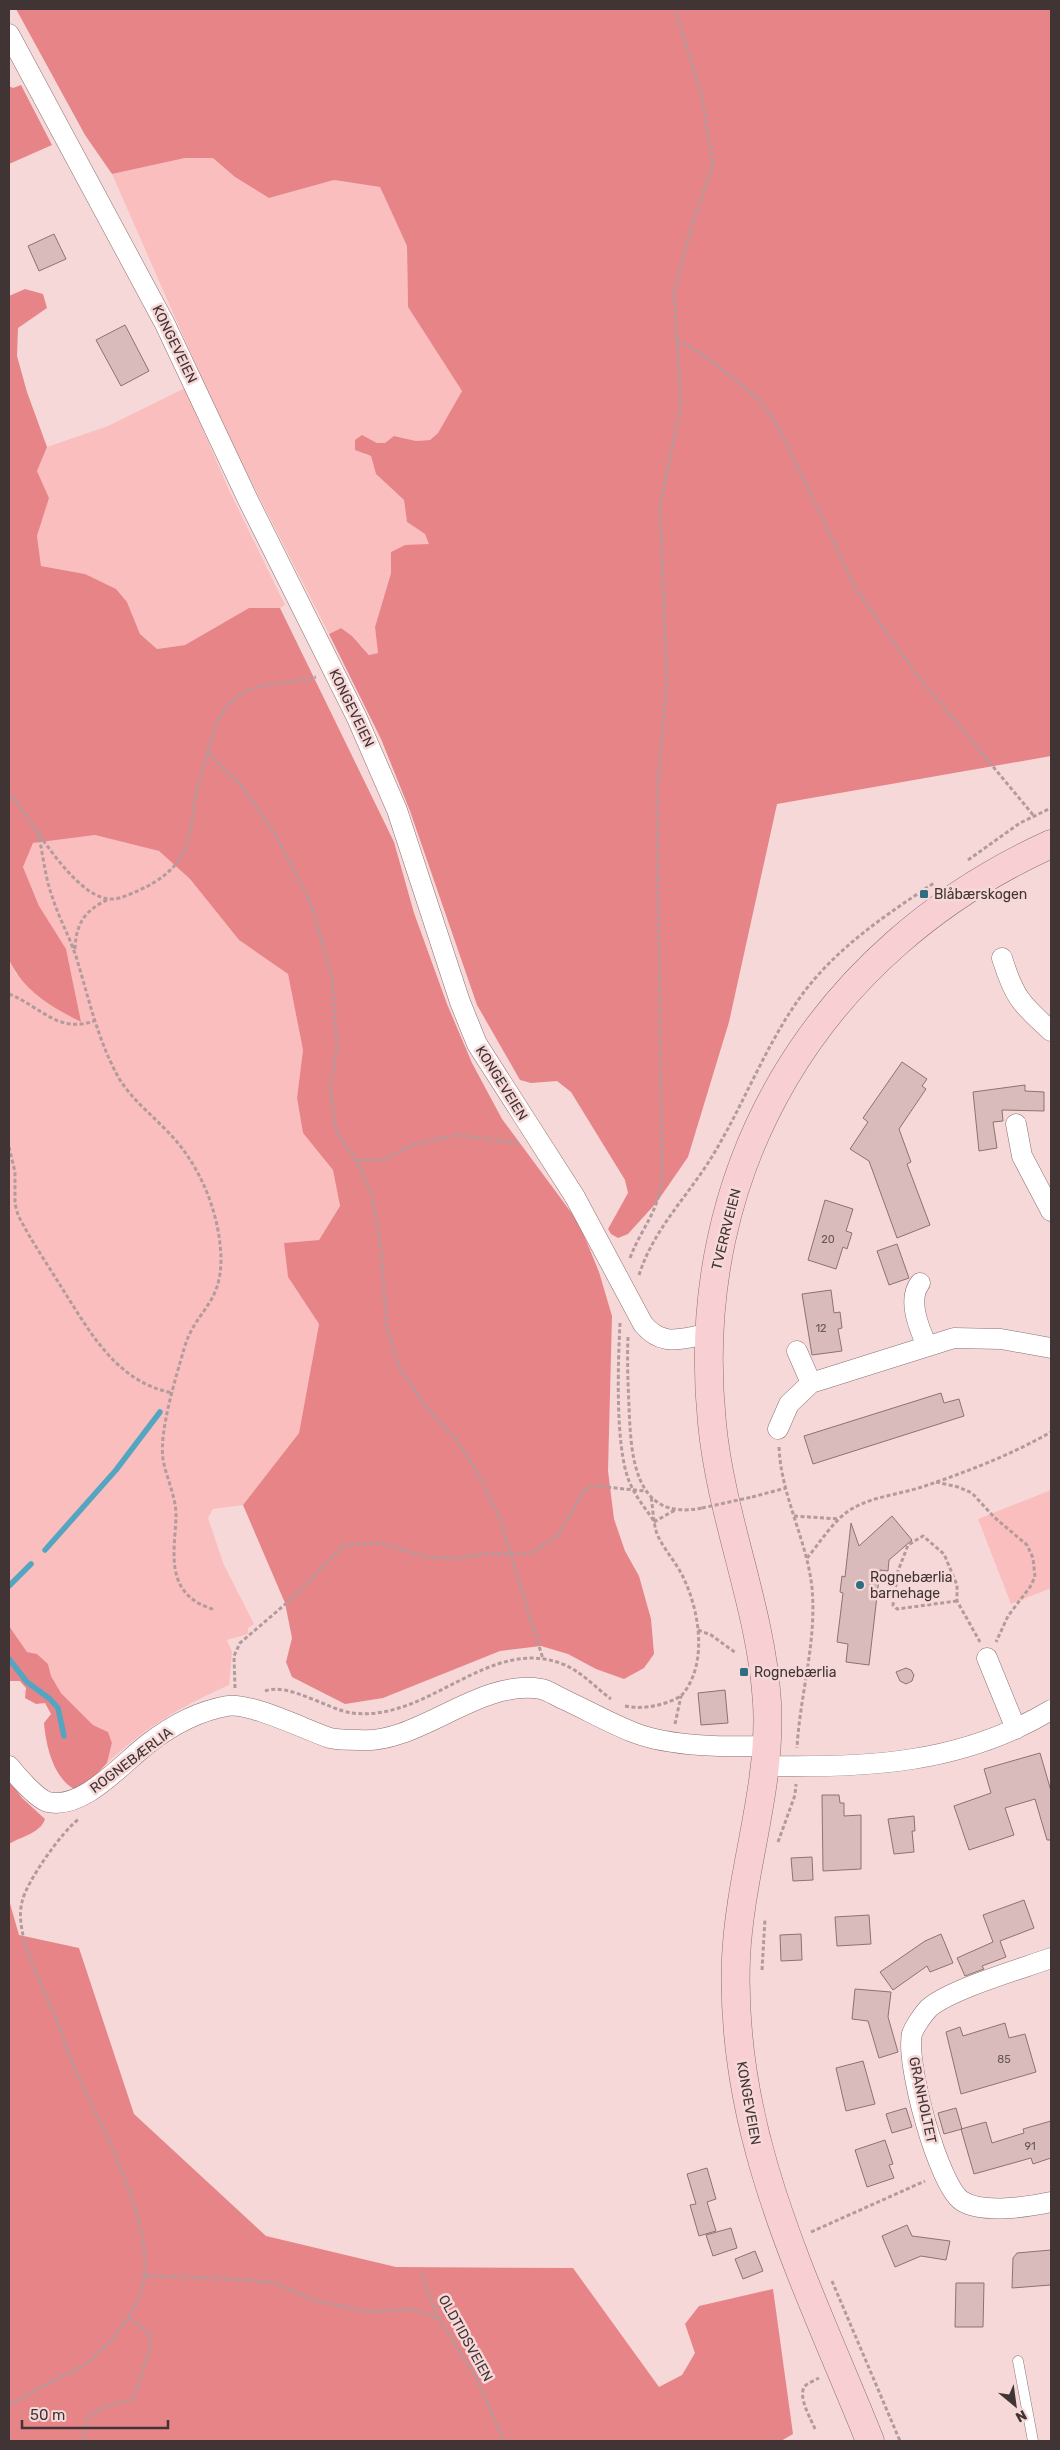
<svg xmlns="http://www.w3.org/2000/svg" width="1060" height="2450" font-family="Rubik,sans-serif">
  <rect width="100%" height="100%" fill="#f7d8d8"/>
  <path fill="#fabebf" d="M185,158H213L235,177L269,198L334,180L380,187L407,246L408,307L462,391L438,433L430,440L416,441L394,436L385,443H377L362,435L364,454L371,456L376,474L404,500L407,522L425,534L430,545H405L391,553V573L375,627L378,653L370,655L352,636L341,628L329,634L221,422L112,174Z
    M185,388L229,490L285,605L280,608H249L185,645L157,649L140,634L127,602L85,574L41,566L37,536L49,498L37,471L47,447L108,426Z
    M95,835L159,851L190,879L239,940L288,974L303,1050L297,1098L303,1133L333,1169L340,1206L319,1240L284,1243L288,1277L319,1324L299,1433L243,1505L213,1509L208,1518L224,1565L254,1624L248,1628V1634L227,1640L232,1652L229,1685C178,1708 149,1725 107,1763L112,1743L108,1732L93,1725L61,1693L51,1676L48,1664L37,1654L27,1652L9,1626V960L17,976L39,906L23,867L33,843Z
    M1051,1490V1588L1011,1604L978,1519Z"/>
  <path fill="#e78488" d="M16,9H1051V756L777,804L729,1022L688,1157L657,1202L628,1234L618,1238L611,1234L608,1229L628,1193L625,1180L571,1092L557,1081L531,1083L520,1080L477,1005L410,811L381,739L329,634L341,628L352,636L369,655L378,653L375,627L391,573V552L405,545L429,544L425,534L407,522L404,500L376,474L371,456L355,450V440L362,435L377,443H385L394,436L416,441L430,440L438,433L462,391L408,307L407,246L380,187L334,180L269,198L235,177L213,158H185L112,174L85,135Z
    M21,85L52,145L9,164V86L13,88Z
    M25,289L43,294L47,308L18,328L17,356L27,392L47,447L37,471L49,498L37,536L41,566L85,574L116,589L127,602L140,634L157,649L185,645L249,608H280L394,842L414,913L447,1004L472,1063L502,1119L579,1223L599,1272L612,1316L608,1471L614,1519L625,1551L639,1576L651,1619L654,1654L644,1668L624,1679L596,1669L568,1654L541,1646L500,1651L383,1698L345,1704L292,1677L286,1662L292,1638L285,1603L243,1505L299,1433L319,1324L288,1277L284,1243L319,1240L340,1206L333,1170L303,1133L297,1098L303,1050L288,974L239,940L190,879L159,851L95,835L33,843L23,867L39,906L66,949L81,1022C50,1006 25,992 9,960V296Z
    M9,1626L27,1652L37,1654L48,1664L51,1676L61,1693L93,1725L108,1732L112,1743L107,1763L85,1787L74,1789C53,1777 46,1746 44,1723L51,1714L45,1703L36,1704L25,1698L26,1688L20,1681H9Z
    M9,1780L22,1798L45,1819C41,1833 20,1837 9,1844Z
    M9,1900L19,1935L79,1948L134,2114L266,2236L396,2267L573,2268L659,2387L682,2375L695,2353L685,2324L699,2306L773,2289L793,2434L781,2441H9Z"/>
  <g fill="none" stroke-linecap="round" stroke-linejoin="round">
    <path stroke="#53a5c1" stroke-width="5.5" d="M45,1550L116,1470L160,1412
      M9,1586L31,1564
      M9,1659L27,1682L50,1699L58,1708L64,1736"/>
  </g>
  <path fill="#d9bbbb" stroke="#8d7272" d="M54,234L66,259L39,271L28,246Z
    M125,325L149,371L121,386L96,340Z
    M902,1062L927,1079L922,1086L926,1089L899,1129L911,1162L907,1164L930,1225L897,1238L869,1161L850,1149L868,1122L863,1118Z
    M1025,1085V1091L1044,1092V1111L1002,1110L1003,1121L993,1122L997,1148L979,1151L973,1092Z
    M825,1200L853,1209L846,1231L852,1233L847,1249L843,1247L836,1269L808,1260Z
    M897,1244L909,1278L889,1285L877,1251Z
    M831,1290L834,1313L840,1312L842,1328L838,1329L842,1351L812,1355L802,1294Z
    M941,1393L944,1403L959,1399L964,1416L813,1464L804,1436Z
    M892,1516L912,1540L889,1560L888,1571L880,1570L869,1665L846,1662L848,1644L837,1642L843,1593L840,1592L842,1576L845,1577L851,1523L859,1546Z
    M906,1668L911,1670L914,1675L912,1681L906,1684L900,1681L896,1672Z
    M725,1690L728,1723L701,1725L698,1693Z
    M1040,1753L1051,1791V1840H1047L1035,1799L1005,1808L1014,1835L969,1850L954,1806L991,1793L984,1769Z
    M822,1795H839L840,1803H844V1816L861,1815V1869L823,1871Z
    M914,1816L915,1831H912L914,1852L894,1854L888,1819Z
    M812,1857L813,1880L793,1881L791,1858Z
    M1024,1900L1034,1928L1000,1941L1006,1957L982,1966L984,1969L965,1976L957,1958L993,1942L983,1915Z
    M869,1915L871,1944L837,1946L835,1917Z
    M801,1934L802,1960L781,1961L780,1935Z
    M941,1934L953,1963L930,1972L927,1966L893,1990L880,1972L925,1941Z
    M855,1989L891,1992L888,2017L898,2052L879,2058L868,2021L852,2019Z
    M1005,2023L1009,2038L1025,2034L1036,2072L961,2094L946,2032L960,2027L963,2036Z
    M863,2061L875,2104L846,2111L836,2068Z
    M906,2108L912,2127L892,2133L886,2114Z
    M956,2108L962,2129L944,2134L938,2113Z
    M1051,2121V2158L1033,2164L1031,2158L974,2174L961,2129L986,2122L992,2143L1024,2133L1023,2129Z
    M885,2140L893,2164L889,2165L894,2178L867,2187L855,2150Z
    M707,2168L716,2199L707,2202L716,2231L699,2236L690,2205L696,2204L687,2174Z
    M907,2225L912,2236L950,2241L946,2260L921,2256L895,2267L882,2236Z
    M731,2228L737,2248L713,2256L706,2235Z
    M1051,2250V2285L1012,2288L1013,2258L1017,2253Z
    M755,2251L763,2271L743,2279L735,2259Z
    M956,2283H984L983,2327H955Z"/>
  <g fill="none" stroke-linecap="round" stroke-linejoin="round">
    <defs>
      <path id="service" d="M1018,2361L1033,2441"/>
      <path id="minor" d="M9,34L165,324L248,500L357,718L397,810L460,1002L477,1044L575,1197L643,1324C663,1348 681,1338 709,1334
        M1002,958C1014,997 1021,1004 1051,1031
        M1016,1124L1022,1156L1051,1211
        M920,1283C907,1300 919,1328 927,1346
        M797,1351L811,1383
        M778,1429L789,1404L811,1383L954,1338L1001,1339L1051,1348
        M987,1658L1016,1729
        M9,1766C16,1775 37,1799 48,1802C84,1810 122,1763 149,1743C171,1726 199,1711 227,1706C250,1702 306,1730 330,1738C339,1740 349,1740 359,1740C418,1745 479,1678 541,1689C548,1690 556,1696 563,1699C587,1710 611,1724 635,1733C672,1747 727,1747 767,1746
        M765,1766C867,1768 961,1764 1051,1710
        M1051,1958C1021,1969 951,1989 929,2008C924,2013 914,2027 912,2034C905,2061 938,2185 962,2201C983,2214 1028,2207 1051,2202"/>
      <path id="secondary" d="M870,2441C806,2281 729,2136 736,1958C740,1872 772,1788 767,1702C761,1607 721,1518 712,1423C686,1168 819,949 1051,844"/>
    </defs>
    <use href="#service" stroke="#8b7070" stroke-width="11"/>
    <use href="#minor" stroke="#8b7070" stroke-width="21"/>
    <use href="#secondary" stroke="#8b7070" stroke-width="29"/>
    <path stroke="#b39b9b" stroke-width="3" stroke-dasharray="4 2.5" stroke-linecap="butt" d="M677,340L704,355L758,399L779,428L856,589L917,675L1034,816
      M208,753L241,785L275,834L312,906L332,978L337,1047L330,1088L336,1131L357,1161L372,1196L381,1249L387,1330L400,1369L427,1408L455,1438L476,1470L498,1513L543,1659
      M9,793C32,820 72,895 109,899C121,900 137,891 148,886C191,862 189,838 196,794C199,778 205,763 209,747C213,731 219,714 230,703C252,680 289,685 316,677
      M38,832C43,854 45,878 53,899C60,921 72,941 78,963C89,1000 97,1035 114,1069C127,1096 147,1110 167,1131C200,1164 220,1213 221,1259C221,1306 195,1310 184,1349C176,1377 159,1431 163,1459C166,1477 175,1494 176,1513C176,1543 165,1581 195,1601C200,1605 208,1607 214,1610
      M968,860L1020,823L1051,808
      M75,949C76,923 85,910 109,899
      M9,994C40,1006 58,1034 94,1021
      M9,1147L15,1172V1204L18,1215C30,1239 46,1262 60,1285C89,1330 115,1382 173,1393
      M357,1161L384,1159L415,1144L458,1135L518,1143
      M630,1258C643,1224 659,1214 662,1174L657,794L667,680L660,505L681,406L674,293L691,228L713,165L702,97L675,9
      M639,1275C653,1231 684,1200 708,1163C743,1108 765,1044 804,992C839,946 887,914 934,883
      M620,1323C618,1363 615,1446 629,1481C635,1496 645,1508 654,1521
      M628,1337C627,1360 628,1383 629,1407C631,1456 634,1522 702,1508
      M779,1447C781,1496 807,1540 812,1588C817,1642 800,1694 797,1748
      M936,1482L958,1487L972,1493L994,1517L1027,1545L1033,1558L1035,1577L1030,1587L1008,1616L996,1642
      M752,1497L786,1488
      M794,1516L839,1519
      M654,1522L675,1510
      M807,1558C819,1544 831,1524 847,1512C868,1497 897,1495 922,1487C966,1472 1011,1455 1051,1432
      M957,1601L897,1609L893,1605L898,1571L908,1545L923,1536L944,1554L957,1585V1601L980,1642
      M698,1630L711,1635L736,1653
      M235,1688L234,1656L240,1643L296,1595L344,1545L379,1543L428,1557L459,1558L485,1554L531,1553L558,1536L585,1489L595,1486L645,1491
      M265,1691C288,1682 329,1710 352,1713C429,1723 490,1633 565,1665C583,1673 596,1688 611,1699
      M625,1706C644,1710 665,1705 681,1696C708,1666 700,1613 684,1579C677,1563 664,1550 657,1534C653,1522 653,1508 651,1496
      M675,1724L681,1696
      M778,1842L795,1795L796,1784
      M762,1970L765,1919
      M811,2232L925,2181
      M421,2274L439,2319L477,2379L504,2441
      M146,2276L218,2278L271,2282L317,2301L368,2312L413,2309L439,2319
      M832,2281L900,2441
      M9,2405C25,2396 42,2387 59,2378C65,2374 73,2372 79,2368C101,2356 130,2319 139,2297C164,2241 104,2132 80,2080C69,2057 62,2032 52,2009C40,1981 14,1933 22,1902C26,1882 63,1830 79,1819
      M815,2429C811,2419 797,2396 805,2386C808,2383 815,2380 819,2378
      M84,2441C81,2408 107,2407 133,2399L149,2352L151,2335L128,2317"/>
    <use href="#service" stroke="#fff" stroke-width="10"/>
    <use href="#minor" stroke="#fff" stroke-width="20"/>
    <use href="#secondary" stroke="#f8d0d4" stroke-width="28"/>
    <path stroke="#b39b9b" stroke-width="3" stroke-dasharray="4 2.5" stroke-linecap="butt" d="M702,1508L752,1497"/>
  </g>
  <g fill="#2e6d82" stroke="#f7d8d8" stroke-width="2">
    <rect x="919" y="889" width="10" height="10" rx="2.5"/>
    <circle cx="860" cy="1585" r="5"/>
    <rect x="739" y="1667" width="10" height="10" rx="2.5"/>
  </g>
  <g text-anchor="middle" stroke-width="5" stroke-linejoin="round" paint-order="stroke">
    <g font-size="11" fill="#665656">
      <text x="828" y="1243">20</text>
      <text x="821" y="1332">12</text>
      <text x="1004" y="2063">85</text>
      <text x="1030" y="2150">91</text>
    </g>
    <g font-size="14" fill="#403434" stroke="#f7d8d8">
      <text transform="translate(175 344) rotate(64)" y="5">KONGEVEIEN</text>
      <text transform="translate(352 708) rotate(64)" y="5">KONGEVEIEN</text>
      <text transform="translate(502 1083) rotate(58)" y="5">KONGEVEIEN</text>
      <text transform="translate(726 1229) rotate(-76)" y="5">TVERRVEIEN</text>
      <text transform="translate(131 1760) rotate(-37)" y="5">ROGNEBÆRLIA</text>
      <text transform="translate(923 2100) rotate(78)" y="5">GRANHOLTET</text>
      <text transform="translate(749 2103) rotate(80)" y="5">KONGEVEIEN</text>
      <text transform="translate(466 2338) rotate(61)" y="5">OLDTIDSVEIEN</text>
    </g>
    <g font-size="14" fill="#403434" stroke="#f7d8d8" text-anchor="start">
      <text x="934" y="899">Blåbærskogen</text>
      <text x="870" y="1582">Rognebærlia<tspan x="870" dy="16">barnehage</tspan></text>
      <text x="754" y="1677">Rognebærlia</text>
    </g>
  </g>
  <rect width="1060" height="2450" fill="none" stroke="#403434" stroke-width="20"/>
  <g transform="translate(1015 2405) rotate(151)" stroke="#f7d8d8" stroke-width="4" paint-order="stroke">
  <path d="M0-4L9 19L0 12L-9 19Z" fill="#403434"/>
  <text y="-8" font-size="14" font-weight="bold" text-anchor="middle" fill="#403434">N</text>
  </g>
  <path d="M22 2420v8h146v-8" fill="none" stroke="#403434" stroke-width="2.5"/>
  <text x="30" y="2420" font-size="15" fill="#403434" stroke="#f7d8d8" stroke-width="4" paint-order="stroke">50 m</text>
</svg>
